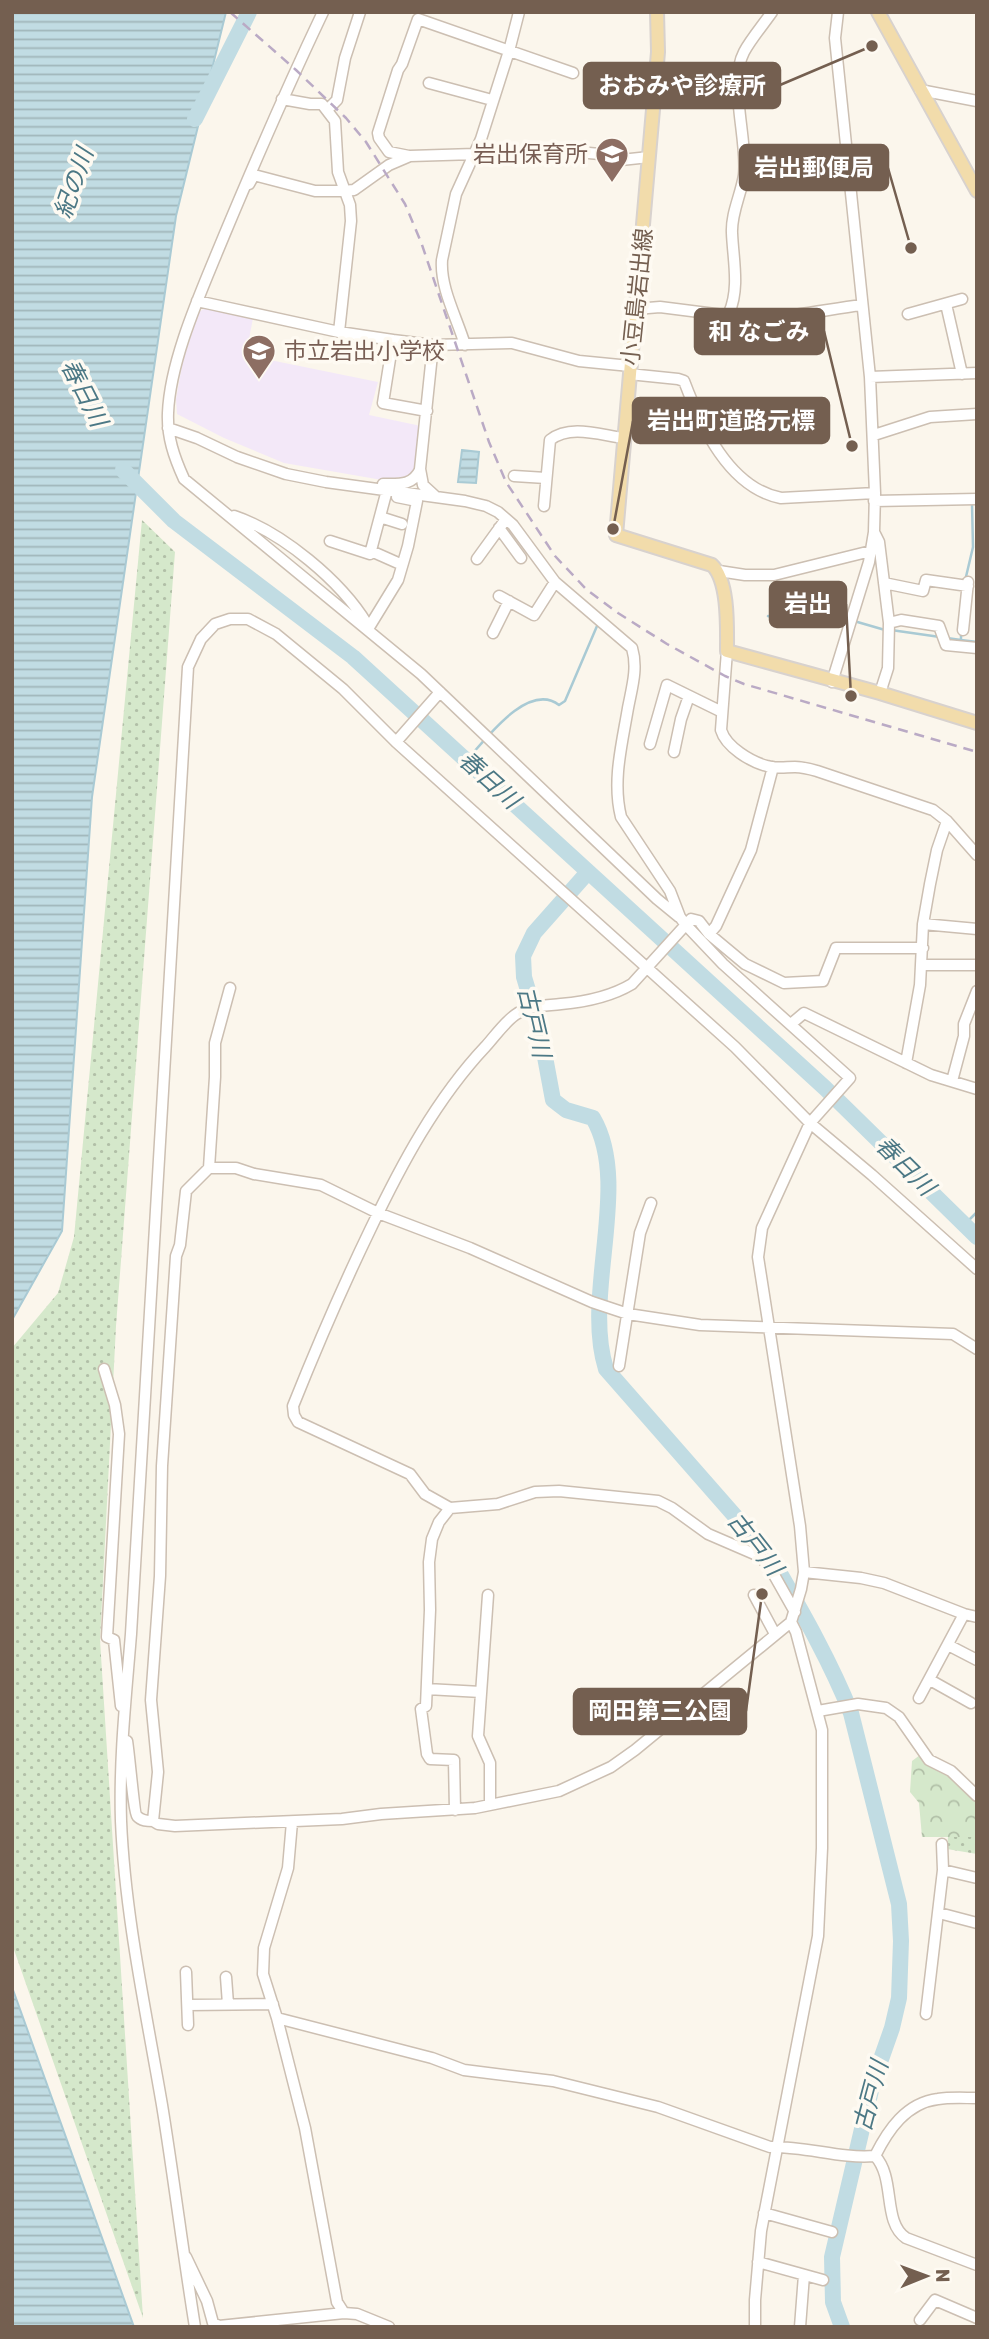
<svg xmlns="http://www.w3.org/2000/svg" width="989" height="2339" font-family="Rubik,'Noto Sans JP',sans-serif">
  <defs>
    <pattern id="grass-dots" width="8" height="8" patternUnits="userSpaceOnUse" patternTransform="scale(1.75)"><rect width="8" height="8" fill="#d5e8cb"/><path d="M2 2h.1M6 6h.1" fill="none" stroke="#b1bfa7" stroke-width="1.8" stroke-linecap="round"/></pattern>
    <pattern id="forest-crowns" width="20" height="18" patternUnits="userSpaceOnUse" patternTransform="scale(1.75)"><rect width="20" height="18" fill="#d5e8cb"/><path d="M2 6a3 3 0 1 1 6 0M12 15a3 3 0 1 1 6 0" fill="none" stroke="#b1bfa7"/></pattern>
    <pattern id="water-rules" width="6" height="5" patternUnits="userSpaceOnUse" patternTransform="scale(1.75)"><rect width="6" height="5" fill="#c1dce3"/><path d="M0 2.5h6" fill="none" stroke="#a1b6ba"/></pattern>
  </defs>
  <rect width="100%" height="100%" fill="#fbf6ec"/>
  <path fill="#f3e8f8" d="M207,307L253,318L246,355L378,382L369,415L421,426L416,467L408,476L382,480L284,463L224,438L177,414L176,399L183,360L199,312Z"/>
  <path fill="url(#grass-dots)" d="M142,520L175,552L116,1326L100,1640L143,2318L12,1944V1348L58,1293L74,1237Z
    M948,1837H977V1854L947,1849Z"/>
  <path fill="url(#forest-crowns)" d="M920,1755L936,1770L951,1778L977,1803V1837H922L919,1803L910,1792L912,1761Z"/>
  <path fill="url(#water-rules)" stroke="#a9cad4" stroke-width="2" d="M12,12H226L176,216L92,797L62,1231L12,1320Z
    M462,450L479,452L476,483L458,482Z
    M12,1987L134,2327H12Z"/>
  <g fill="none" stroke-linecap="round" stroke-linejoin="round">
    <path stroke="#a9cad4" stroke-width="2.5" d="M965,581L973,547L972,504
      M768,616L785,621L848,619
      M854,621L885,630
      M891,630L940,637
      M947,638L961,640V633
      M961,640L977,642
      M466,761C485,740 528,681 559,705L565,701L597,626
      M964,1225L977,1212"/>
    <path stroke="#c1dce3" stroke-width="16" d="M195,119L249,12
      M123,470L174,521L353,657L825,1088L977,1237
      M588,872L534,933L523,956L524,977L540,1030L553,1100L566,1110L593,1118C632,1185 582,1294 606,1369L770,1556C799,1607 829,1658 851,1713L899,1904L901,1941L899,1998L892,2028L873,2082L832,2257L833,2302L842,2327"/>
    <defs>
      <path id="minor" d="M323,12C285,92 250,173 216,255C197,301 170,363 168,413C167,437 174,457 184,479L421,674L657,899L679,917
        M429,83L492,100
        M920,90L977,101
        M282,99L310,104H322L335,121L338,172L350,205L351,221L339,332
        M328,109L337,100L345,58L360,12
        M409,156L389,152L379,138L378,133L398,70L402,64L418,19L573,73
        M249,184L254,175L315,191H343L354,190L389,165L410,156L475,154L535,156L566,151L600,154L621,160L649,157
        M197,301L339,332L393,340L433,345L512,343L579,361L630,366
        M946,304L962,374
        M636,309L660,307L723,315L729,313L731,319L752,325C769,316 777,318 795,315C817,312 839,308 861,305
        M729,313C740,288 733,259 732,233C731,213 741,195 744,175C748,141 728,82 744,52C751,39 763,25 772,12
        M908,314L962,299
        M393,340L383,403L427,411
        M433,345L420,469L423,485L435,496
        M465,345C457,318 440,288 442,260L456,194L481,139L509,51L519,12
        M629,374L678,379L684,381C701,426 729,488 781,498L875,493
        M870,377L977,373
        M168,428L197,438L237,457L286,474L326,482L465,501L486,506L498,512L513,525L555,582L632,648C638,668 632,687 628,708C622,744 612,781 621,817L670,891L680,917L685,924L723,964L850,1078L810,1123L762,1228L758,1257L800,1526L804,1572L801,1589L791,1622L635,1750L611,1767L559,1791L475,1808L381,1814L342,1819L175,1826L158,1824L153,1821L158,1772L151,1700L160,1576L162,1466L176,1256L180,1245L186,1191L209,1168L215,1077V1043L230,988
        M874,435L930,417L977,414
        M514,476L546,478
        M383,484C399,484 412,486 420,470
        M874,501L977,499
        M544,506L550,440C570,424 600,435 624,438
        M234,516C282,532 341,581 367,624
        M380,517L402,524
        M499,528L521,558
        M874,532L879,542L889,623L888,668L880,693
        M330,541L370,554L387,490
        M371,551L398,563
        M477,559L506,519
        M719,571L745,575H774L871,551
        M884,583L923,591L926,580L968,586
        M499,596L534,615L555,582
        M889,623L901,620L939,626L946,645L977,648
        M368,629L398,580L408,546L417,501L397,497
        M963,630L968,582
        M493,633L509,601
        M727,651L721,730C726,747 751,762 767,766C776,769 786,767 795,767C802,767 810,769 817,771L933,810L947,821L977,855
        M832,682L869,562L874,532L875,493L870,377L835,38L838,12
        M396,742L440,692
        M650,744L667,685L722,712
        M674,752L681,719L689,696
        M773,767L751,850L716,926L709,934L699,921L691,919L632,984C612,996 584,1002 561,1004C545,1006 529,1005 515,1015C504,1023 495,1036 486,1046C436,1099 401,1165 370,1230C342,1288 317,1346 293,1406L294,1415L298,1422L410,1474L425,1494L450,1508L498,1504L535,1492L559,1491L658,1501L672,1508L708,1534L759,1556L769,1566L795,1612
        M923,924L977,929
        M709,934L745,964L784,983L823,981L836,948H923
        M923,965H977
        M791,1024L804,1013L931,1075L977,1089
        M906,1063L920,985L923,924L930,884L937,850L947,821
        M952,1081L964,1036V1024L977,991
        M209,1168H236L254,1174L321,1185L378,1213L470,1248L592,1302L628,1314L700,1325L953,1334L977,1349
        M619,1366L640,1233L651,1203
        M104,1369L115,1405L119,1434L107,1637L114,1640L121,1706
        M450,1508L439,1522L432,1539L429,1562L430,1610L426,1706L421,1709L427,1754L430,1759L454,1760L455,1810
        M804,1572L861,1578L884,1583L964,1614L977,1617
        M488,1595L478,1736L490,1763V1805
        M754,1595L775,1634
        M948,1645L977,1660
        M930,1680L971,1703
        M427,1689L481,1692
        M919,1698L964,1614
        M818,1711L858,1704L886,1708L899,1717L929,1760L951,1771L977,1796
        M127,1741C129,1752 134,1813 137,1816C141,1821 148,1821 153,1821
        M292,1822L288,1868L264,1948L263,1974L277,2018L305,2128L337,2302L344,2313
        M943,1870L977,1878
        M939,1913L977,1923
        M186,1972L188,2025
        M226,1977L228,2004
        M188,2005L273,2004
        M926,2014L943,1870L942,1844
        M277,2018L432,2058L464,2070L553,2081L658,2107L770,2147C806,2146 840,2159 875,2156C888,2130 906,2103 938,2099C950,2097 964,2098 977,2098
        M875,2156C896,2178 882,2222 906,2238L977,2265
        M764,2213L832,2232
        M186,2257L207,2301L213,2323L219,2326L344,2313L357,2314L389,2327
        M758,2262L823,2280
        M920,2320L935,2300L977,2318
        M195,2327C183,2253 174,2179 162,2105C146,2011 125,1916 121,1821C119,1759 126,1696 131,1634L188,667L201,639L215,624L230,619H248L276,634L343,689L396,742L735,1047L810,1123L872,1175L977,1269
        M755,2327V2300L761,2231L818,1936L822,1848V1730L796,1632L791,1622
        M800,2327L804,2275"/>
      <path id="major" d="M657,12L658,52L616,535L712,565C729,581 727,628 727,651L880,693L977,723
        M878,12L977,191"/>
    </defs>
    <use href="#minor" stroke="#ccbfb2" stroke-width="13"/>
    <use href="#major" stroke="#d8d2ce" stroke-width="16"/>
    <use href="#minor" stroke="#fff" stroke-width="10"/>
    <use href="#major" stroke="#f2dcab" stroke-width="12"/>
    <path stroke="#baaac5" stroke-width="2.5" stroke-dasharray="10 7" stroke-linecap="butt" d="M230,12L296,70L346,118L366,142L405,204L421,242L489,442L506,482L555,556L587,590L618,613L667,644L725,676L744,684L977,752"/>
  </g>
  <defs>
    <symbol id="school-pin" viewBox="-11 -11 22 30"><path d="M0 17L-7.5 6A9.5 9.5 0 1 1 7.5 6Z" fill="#8d6e63" stroke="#fefaf2"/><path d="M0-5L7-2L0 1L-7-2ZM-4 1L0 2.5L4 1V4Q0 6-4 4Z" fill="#fff"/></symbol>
  </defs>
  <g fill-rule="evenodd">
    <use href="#school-pin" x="593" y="135" width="38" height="52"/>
    <use href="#school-pin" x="240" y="332" width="38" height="52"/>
  </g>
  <g text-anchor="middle" stroke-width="7" stroke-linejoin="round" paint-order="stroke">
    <g font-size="23" fill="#785e54" stroke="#fefaf2" text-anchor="end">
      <text x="588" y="162">岩出保育所</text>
      <text x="284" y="359" text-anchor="start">市立岩出小学校</text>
    </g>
    <g font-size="23" fill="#745f50" stroke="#fefaf2">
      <text transform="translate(637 297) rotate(-84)" y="8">小豆島岩出線</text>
    </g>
    <g font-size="24" font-style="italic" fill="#4c7885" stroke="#fefaf2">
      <text transform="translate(74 183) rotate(-71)" y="8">紀の川</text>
      <text transform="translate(84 393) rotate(63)" y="8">春日川</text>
      <text transform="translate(489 780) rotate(42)" y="8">春日川</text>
      <text transform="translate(534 1022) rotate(77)" y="8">古戸川</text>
      <text transform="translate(905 1166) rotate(45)" y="8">春日川</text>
      <text transform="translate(755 1544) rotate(52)" y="8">古戸川</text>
      <text transform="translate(871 2096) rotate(-75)" y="8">古戸川</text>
    </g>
  </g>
  <path fill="none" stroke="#745f50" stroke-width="2.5" d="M872 46L780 85M911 248L888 168M852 446L824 331M613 529L633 421M851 696L846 604M762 1594L746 1711"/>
  <g fill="#745f50" stroke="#fefaf2" stroke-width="2.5">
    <circle cx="872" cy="46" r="7"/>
    <circle cx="911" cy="248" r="7"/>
    <circle cx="852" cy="446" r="7"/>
    <circle cx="613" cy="529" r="7"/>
    <circle cx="851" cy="696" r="7"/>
    <circle cx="762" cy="1594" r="7"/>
  </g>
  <g fill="#745f50" stroke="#745f50" stroke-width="2.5">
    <rect x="584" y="63" width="196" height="45" rx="7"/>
    <rect x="740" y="145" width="148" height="45" rx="7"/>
    <rect x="695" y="309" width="129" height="45" rx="7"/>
    <rect x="633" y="398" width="196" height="45" rx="7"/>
    <rect x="770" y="582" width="76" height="45" rx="7"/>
    <rect x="574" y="1689" width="172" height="45" rx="7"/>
  </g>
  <g font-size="24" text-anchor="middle" font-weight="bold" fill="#fff">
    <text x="682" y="94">おおみや診療所</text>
    <text x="814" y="176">岩出郵便局</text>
    <text x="759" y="340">和 なごみ</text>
    <text x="731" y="429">岩出町道路元標</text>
    <text x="808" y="612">岩出</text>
    <text x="660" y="1719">岡田第三公園</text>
  </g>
  <rect width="989" height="2339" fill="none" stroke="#745f50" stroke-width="28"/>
  <g transform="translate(926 2276) rotate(89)" stroke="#fefaf2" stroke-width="5" paint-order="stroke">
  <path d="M0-5L12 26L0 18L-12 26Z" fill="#745f50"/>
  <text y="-10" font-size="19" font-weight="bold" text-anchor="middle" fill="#745f50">N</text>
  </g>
</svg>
